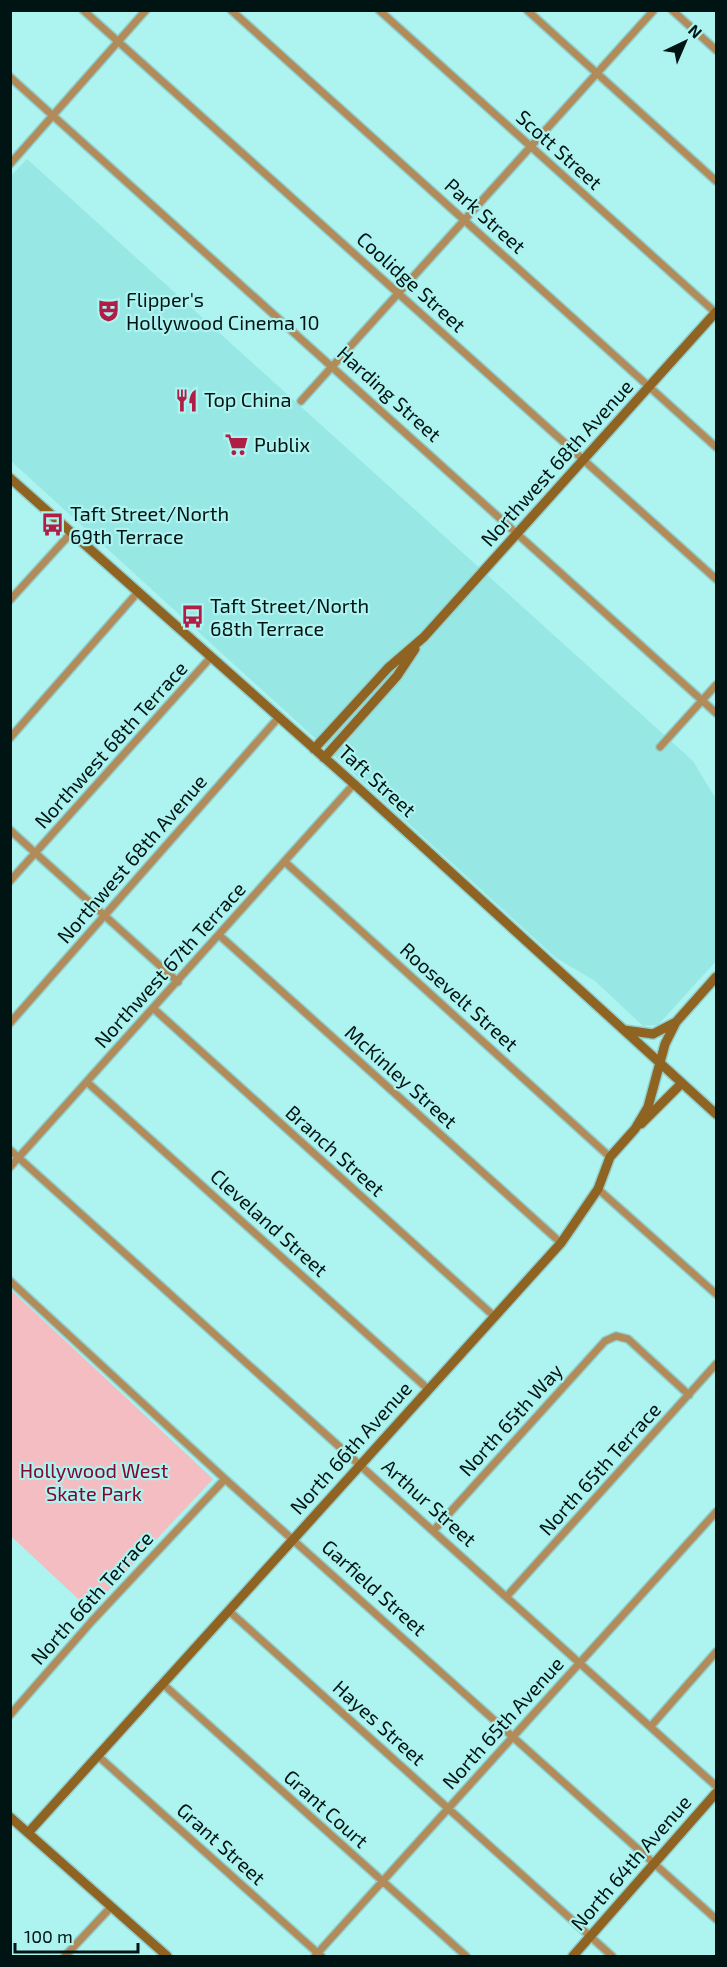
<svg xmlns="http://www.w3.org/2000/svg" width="727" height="1967" font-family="'Exo 2',sans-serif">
  <rect width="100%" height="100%" fill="#adf3f0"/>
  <path fill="#97e8e5" d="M27,159L693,761L716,799V961L658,1025L643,1026L595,981L556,958L11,461L10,177Z"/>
  <path fill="#f4bdc2" d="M11,1290L213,1479L90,1610L11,1536Z"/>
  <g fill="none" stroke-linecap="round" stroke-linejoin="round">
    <defs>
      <path id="street" d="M83,10L716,579
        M231,10L716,447
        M379,10L716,313
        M527,10L716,181
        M672,10L716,50
        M10,77L716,713
        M10,164L146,10
        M301,401L654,10
        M10,600L72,532
        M10,738L138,592
        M660,747L716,685
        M10,830L178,982
        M285,862L610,1157
        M10,881L211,657
        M219,935L561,1243
        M154,1009L495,1317
        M10,1023L279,717
        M88,1083L428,1389
        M10,1150L716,1786
        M10,1167L354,784
        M598,1189L716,1294
        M10,1281L225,1479L716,1919
        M434,1530L605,1341L616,1336L628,1339L689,1395
        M508,1595L716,1364
        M229,1611L612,1956
        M164,1685L466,1956
        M10,1715L92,1621L225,1479
        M651,1726L716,1652
        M98,1756L321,1956
        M65,1956L111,1907
        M315,1956L716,1512"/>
      <path id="secondary" d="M10,478L354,784L716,1114
        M314,749L388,668L424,637L716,312
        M324,758L397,676L415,649
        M624,1030L653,1034L676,1022
        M641,1124L682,1083
        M10,1817L167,1956
        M28,1833L561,1243L598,1189L610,1157L635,1129L648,1107L665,1044L676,1022L716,977
        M573,1956L716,1793"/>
    </defs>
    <use href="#street" stroke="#91cfcd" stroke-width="10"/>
    <use href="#secondary" stroke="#91cfcd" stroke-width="12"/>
    <use href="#street" stroke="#b28b5a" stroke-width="7"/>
    <use href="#secondary" stroke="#8f6322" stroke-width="9"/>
  </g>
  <defs>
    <symbol id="theatre-bare" viewBox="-9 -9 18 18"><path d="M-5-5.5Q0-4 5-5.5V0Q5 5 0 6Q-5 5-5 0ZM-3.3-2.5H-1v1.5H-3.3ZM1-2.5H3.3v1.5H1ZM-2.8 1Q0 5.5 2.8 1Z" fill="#b01d45" stroke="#adf3f0" stroke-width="2.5" paint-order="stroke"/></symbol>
    <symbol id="restaurant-bare" viewBox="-9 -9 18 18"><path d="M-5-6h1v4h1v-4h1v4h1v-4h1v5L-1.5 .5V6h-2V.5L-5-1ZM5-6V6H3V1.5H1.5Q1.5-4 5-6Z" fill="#b01d45" stroke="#adf3f0" stroke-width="2.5" paint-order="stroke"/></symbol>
    <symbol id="supermarket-bare" viewBox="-9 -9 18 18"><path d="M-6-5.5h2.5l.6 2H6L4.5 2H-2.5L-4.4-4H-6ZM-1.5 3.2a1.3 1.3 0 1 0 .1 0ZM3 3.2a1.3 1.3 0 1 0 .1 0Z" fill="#b01d45" stroke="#adf3f0" stroke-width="2.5" paint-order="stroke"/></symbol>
    <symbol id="bus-bare" viewBox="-9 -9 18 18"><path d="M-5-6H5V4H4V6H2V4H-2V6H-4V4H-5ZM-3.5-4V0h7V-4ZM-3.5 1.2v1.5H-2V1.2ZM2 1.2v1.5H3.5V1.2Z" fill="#b01d45" stroke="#adf3f0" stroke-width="2.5" paint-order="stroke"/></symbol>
  </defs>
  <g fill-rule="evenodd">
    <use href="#theatre-bare" x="92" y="294" width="33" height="33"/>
    <use href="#restaurant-bare" x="170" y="384" width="33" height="33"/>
    <use href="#supermarket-bare" x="220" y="428" width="33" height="33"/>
    <use href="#bus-bare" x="36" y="508" width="33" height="33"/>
    <use href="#bus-bare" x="176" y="600" width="33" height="33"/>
  </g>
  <g text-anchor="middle" stroke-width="4.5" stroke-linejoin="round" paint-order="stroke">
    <g font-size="20" fill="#001414" stroke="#adf3f0">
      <text transform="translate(559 150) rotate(42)" y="7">Scott Street</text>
      <text transform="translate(485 216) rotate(42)" y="7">Park Street</text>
      <text transform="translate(411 282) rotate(42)" y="7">Coolidge Street</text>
      <text transform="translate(389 394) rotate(42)" y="7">Harding Street</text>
      <text transform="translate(557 463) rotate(-48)" y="7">Northwest 68th Avenue</text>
      <text transform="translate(111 745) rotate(-48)" y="7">Northwest 68th Terrace</text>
      <text transform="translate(377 781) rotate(42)" y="7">Taft Street</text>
      <text transform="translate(132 859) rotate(-49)" y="7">Northwest 68th Avenue</text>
      <text transform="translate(170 965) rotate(-48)" y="7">Northwest 67th Terrace</text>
      <text transform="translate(459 997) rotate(42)" y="7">Roosevelt Street</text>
      <text transform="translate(401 1077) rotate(42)" y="7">McKinley Street</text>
      <text transform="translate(335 1151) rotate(42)" y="7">Branch Street</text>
      <text transform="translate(269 1223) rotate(42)" y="7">Cleveland Street</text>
      <text transform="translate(511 1420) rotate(-48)" y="7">North 65th Way</text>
      <text transform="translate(351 1448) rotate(-48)" y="7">North 66th Avenue</text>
      <text transform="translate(600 1469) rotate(-48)" y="7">North 65th Terrace</text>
      <text transform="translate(429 1503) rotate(42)" y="7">Arthur Street</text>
      <text transform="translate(374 1588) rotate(42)" y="7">Garfield Street</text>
      <text transform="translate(92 1598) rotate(-48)" y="7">North 66th Terrace</text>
      <text transform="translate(379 1723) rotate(42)" y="7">Hayes Street</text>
      <text transform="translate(503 1723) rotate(-48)" y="7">North 65th Avenue</text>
      <text transform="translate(326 1809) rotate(42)" y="7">Grant Court</text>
      <text transform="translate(221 1844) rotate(42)" y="7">Grant Street</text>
      <text transform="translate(631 1863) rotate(-49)" y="7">North 64th Avenue</text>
    </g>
    <g font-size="20" fill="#001414" stroke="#adf3f0" text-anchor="start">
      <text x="126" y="307">Flipper's<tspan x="126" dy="23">Hollywood Cinema 10</tspan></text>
      <text x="204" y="407">Top China</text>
      <text x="254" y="452">Publix</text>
      <text x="70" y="521">Taft Street/North<tspan x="70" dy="23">69th Terrace</tspan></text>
      <text x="210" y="613">Taft Street/North<tspan x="210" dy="23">68th Terrace</tspan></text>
    </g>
    <g font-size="20" fill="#81072e" stroke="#adf3f0">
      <text x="94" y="1478">Hollywood West<tspan x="94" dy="23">Skate Park</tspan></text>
    </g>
  </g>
  <rect width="727" height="1967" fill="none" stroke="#001414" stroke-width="24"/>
  <g transform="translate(685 42) rotate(44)" stroke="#adf3f0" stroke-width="4.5" paint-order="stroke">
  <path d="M0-4.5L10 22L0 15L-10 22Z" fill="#001414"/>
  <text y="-9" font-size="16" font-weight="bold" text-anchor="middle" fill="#001414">N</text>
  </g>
  <path d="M15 1943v9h123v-9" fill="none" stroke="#001414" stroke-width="3"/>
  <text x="24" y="1943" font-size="18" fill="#001414" stroke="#adf3f0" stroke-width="4.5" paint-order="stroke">100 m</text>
</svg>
